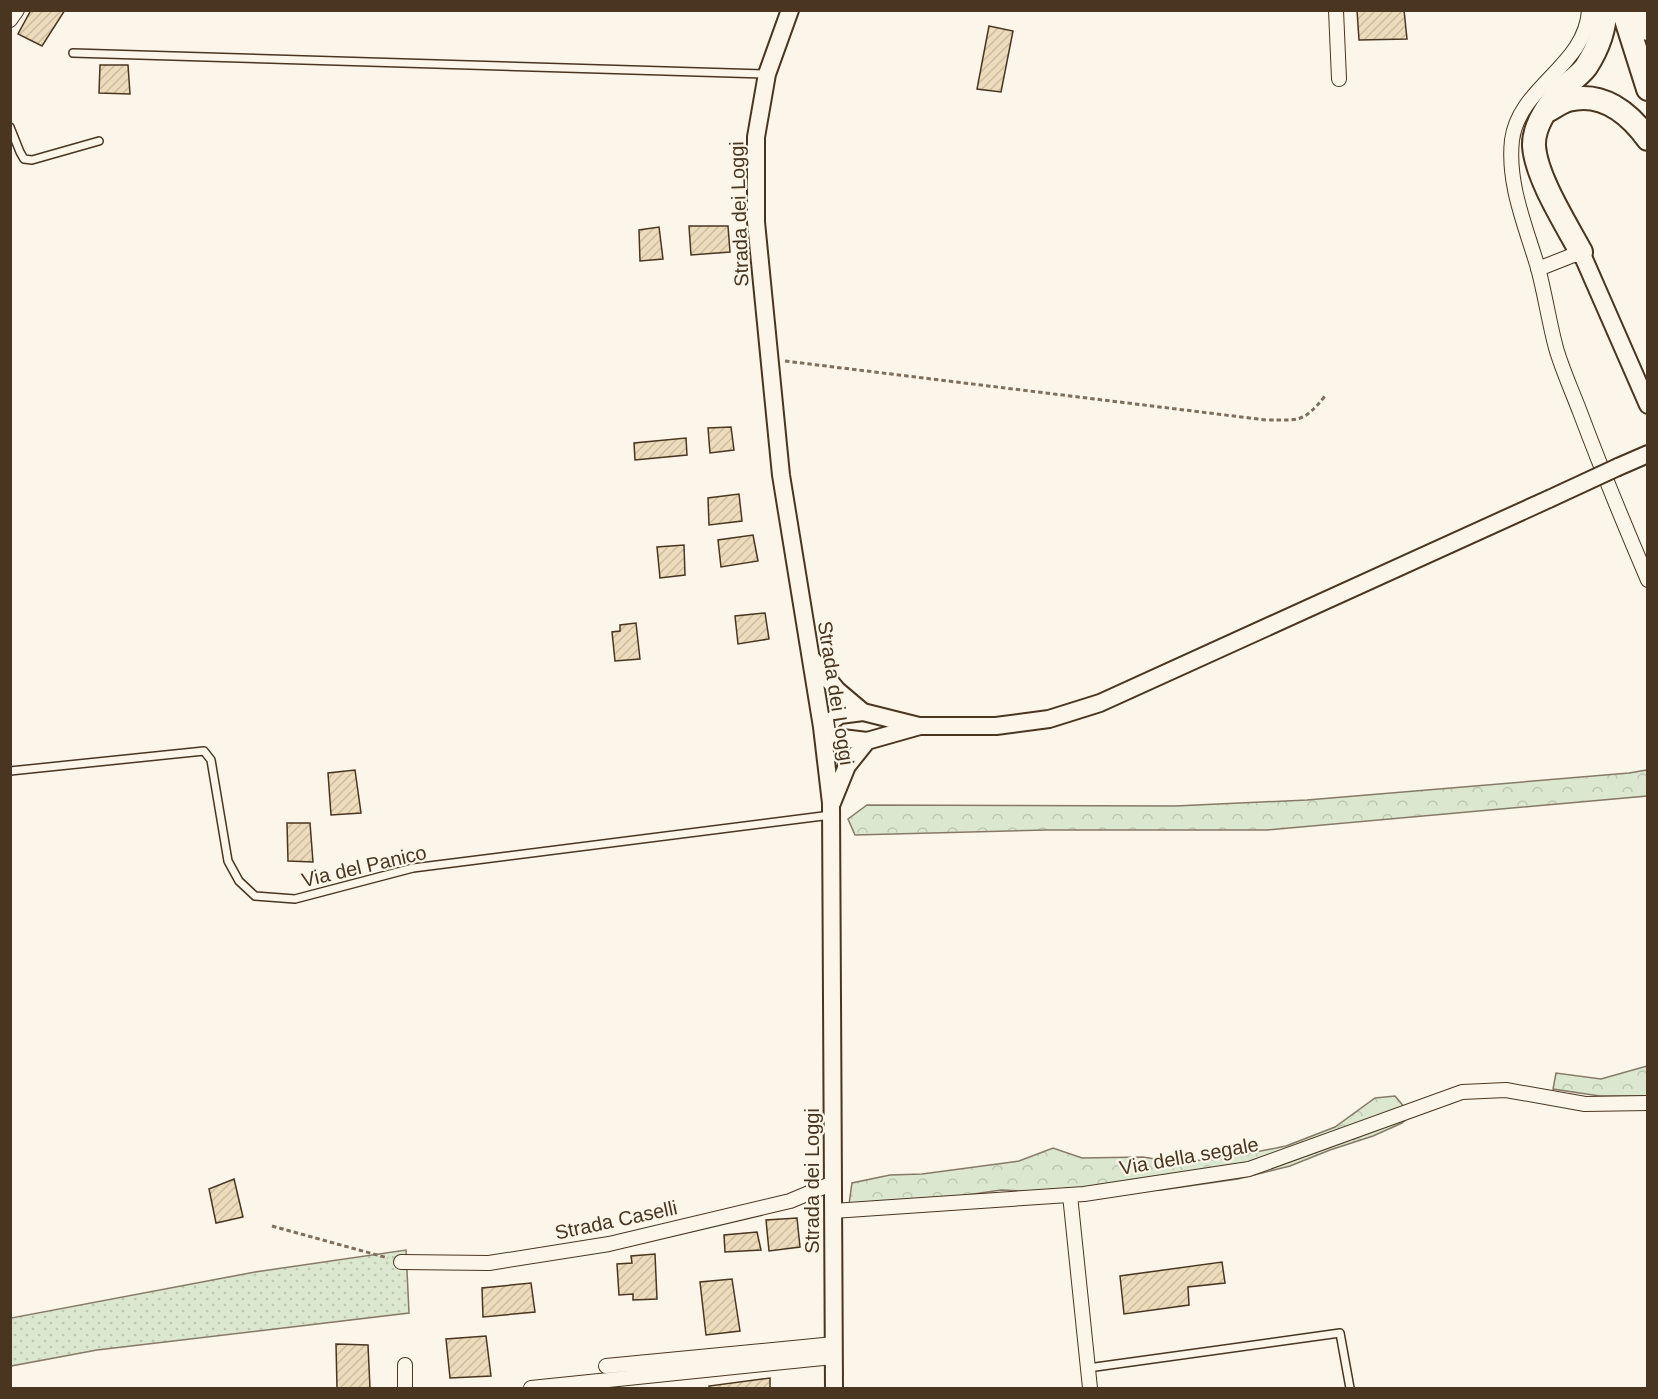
<svg xmlns="http://www.w3.org/2000/svg" width="1658" height="1399" font-family="Arial,sans-serif">
  <defs>
    <pattern id="grass-dots" width="8" height="8" patternUnits="userSpaceOnUse" patternTransform="scale(1.5)"><rect width="8" height="8" fill="#dce7d0"/><path d="M2 2h.1M6 6h.1" fill="none" stroke="#bec7b2" stroke-width="1.8" stroke-linecap="round"/></pattern>
    <pattern id="forest-crowns" width="20" height="18" patternUnits="userSpaceOnUse" patternTransform="scale(1.5)"><rect width="20" height="18" fill="#dce7d0"/><path d="M2 6a3 3 0 1 1 6 0M12 15a3 3 0 1 1 6 0" fill="none" stroke="#bec7b2"/></pattern>
    <pattern id="building-hatch" width="6" height="6" patternUnits="userSpaceOnUse" patternTransform="scale(1.5)"><rect width="6" height="6" fill="#ecdcbc"/><path d="M-1 1l2-2M0 6l6-6M5 7l2-2" fill="none" stroke="#ccbda1"/></pattern>
  </defs>
  <rect width="100%" height="100%" fill="#fbf6e9"/>
  <path fill="url(#grass-dots)" stroke="#887966" stroke-width="1.5" d="M406,1250L409,1313L97,1350L11,1366V1318L255,1272Z"/>
  <path fill="url(#forest-crowns)" stroke="#887966" stroke-width="1.5" d="M1647,770V796L1267,830H1046L855,835L848,819L867,805L1175,806L1307,800L1629,773Z
    M1647,1066V1096H1600L1553,1089L1556,1073L1601,1079Z
    M1395,1096L1411,1115L1402,1123L1373,1136L1330,1150L1290,1166L1238,1179L1161,1190L1107,1186L1040,1192L1001,1190L905,1204H849L852,1183L890,1175L922,1174L1019,1161L1053,1148L1082,1158L1143,1157L1173,1162L1220,1159L1286,1146L1335,1127L1375,1098Z"/>
  <path fill="url(#building-hatch)" stroke="#4a3520" stroke-width="1.5" d="M31,10H65L42,46L18,34Z
    M1357,10H1404L1407,39L1359,40Z
    M989,26L1013,31L1001,92L977,89Z
    M100,65H128L130,94L99,93Z
    M689,226H728L730,252L691,255Z
    M659,227L663,259L640,261L639,230Z
    M731,427L734,450L710,453L708,428Z
    M686,438L687,455L635,460L634,443Z
    M739,494L742,521L709,525L708,498Z
    M753,535L758,561L721,567L718,540Z
    M684,545L685,575L660,578L657,547Z
    M765,613L769,639L738,644L735,616Z
    M636,623L640,659L615,661L612,632L620,631V625Z
    M355,770L361,813L331,815L328,773Z
    M287,823H310L313,862L288,861Z
    M234,1179L243,1217L216,1223L209,1189Z
    M797,1218L800,1247L769,1251L766,1220Z
    M757,1232L761,1250L725,1252L724,1235Z
    M655,1254L657,1299L633,1300V1294L619,1295L617,1264L632,1263L631,1256Z
    M1222,1262L1225,1283L1188,1287L1189,1305L1124,1314L1120,1276Z
    M732,1279L740,1331L706,1335L700,1282Z
    M531,1283L535,1312L483,1317L482,1288Z
    M486,1336L491,1376L450,1378L446,1339Z
    M336,1344L368,1345L370,1388H337Z
    M770,1378V1388H710L709,1386Z"/>
  <g fill="none" stroke-linecap="round" stroke-linejoin="round">
    <defs>
      <path id="service" d="M73,53L767,74
        M10,127L20,152L24,159L32,160L99,141
        M10,771L204,751L211,760L228,861L239,881L255,896L295,899L413,868L831,815
        M1088,1368L1340,1333L1350,1388"/>
      <path id="minor" d="M1336,10L1339,79
        M1589,10C1586,66 1519,86 1512,140C1507,184 1526,227 1538,268C1545,294 1549,322 1556,348C1562,369 1572,391 1580,412C1601,468 1624,524 1648,580
        M10,20L17,10
        M1538,269L1581,252
        M1070,1195L1090,1388
        M833,1211L1084,1194L1249,1169L1462,1092L1506,1090L1585,1104L1648,1103
        M401,1262L489,1263L609,1244L790,1201L833,1183
        M606,1366L834,1344
        M405,1388V1365
        M531,1388L833,1357"/>
      <path id="tertiary" d="M790,10L767,74L756,137V222L781,475L822,727L831,803L834,1388
        M1581,252L1648,405
        M1618,467L1648,454
        M812,659L837,690L863,712
        M867,741L842,738L822,727L840,715L863,712L919,726
        M832,803L847,766L867,741L920,726H996L1049,719L1100,703L1549,499"/>
      <path id="trunk" d="M1623,10L1648,89
        M1642,10L1648,29
        M1547,111C1553,108 1561,102 1568,100C1602,91 1629,113 1648,139
        M1581,252C1566,224 1536,177 1534,146C1533,126 1549,104 1562,89C1570,82 1580,75 1586,67C1597,50 1605,30 1605,10"/>
    </defs>
    <use href="#service" stroke="#4a3520" stroke-width="10"/>
    <use href="#minor" stroke="#4a3520" stroke-width="16"/>
    <use href="#tertiary" stroke="#4a3520" stroke-width="20"/>
    <use href="#trunk" stroke="#4a3520" stroke-width="26"/>
    <path stroke="#7f6f5c" stroke-width="3" stroke-dasharray="4.5 3" stroke-linecap="butt" d="M785,361L1266,420C1300,420 1303,423 1325,396
      M272,1226L388,1258"/>
    <use href="#service" stroke="#fbf6e9" stroke-width="7"/>
    <use href="#minor" stroke="#fbf6e9" stroke-width="14"/>
    <use href="#tertiary" stroke="#fbf6e9" stroke-width="16"/>
    <use href="#trunk" stroke="#fbf6e9" stroke-width="22"/>
    <defs>
      <path id="tertiary-bridge" d="M1549,499L1618,467"/>
    </defs>
    <use href="#tertiary-bridge" stroke="#4a3520" stroke-width="20" stroke-linecap="butt"/>
    <use href="#tertiary-bridge" stroke="#fbf6e9" stroke-width="16"/>
  </g>
  <g text-anchor="middle" stroke-width="4.5" stroke-linejoin="round" paint-order="stroke">
    <g font-size="20" fill="#4a3520" stroke="#fbf6e9">
      <text transform="translate(739 214) rotate(-92)" y="7">Strada dei Loggi</text>
      <text transform="translate(836 693) rotate(81)" y="7">Strada dei Loggi</text>
      <text transform="translate(364 866) rotate(-13)" y="7">Via del Panico</text>
      <text transform="translate(1189 1156) rotate(-10)" y="7">Via della segale</text>
      <text transform="translate(812 1181) rotate(-90)" y="7">Strada dei Loggi</text>
      <text transform="translate(616 1220) rotate(-12)" y="7">Strada Caselli</text>
    </g>
  </g>
  <rect width="1658" height="1399" fill="none" stroke="#4a3520" stroke-width="24"/>
</svg>
